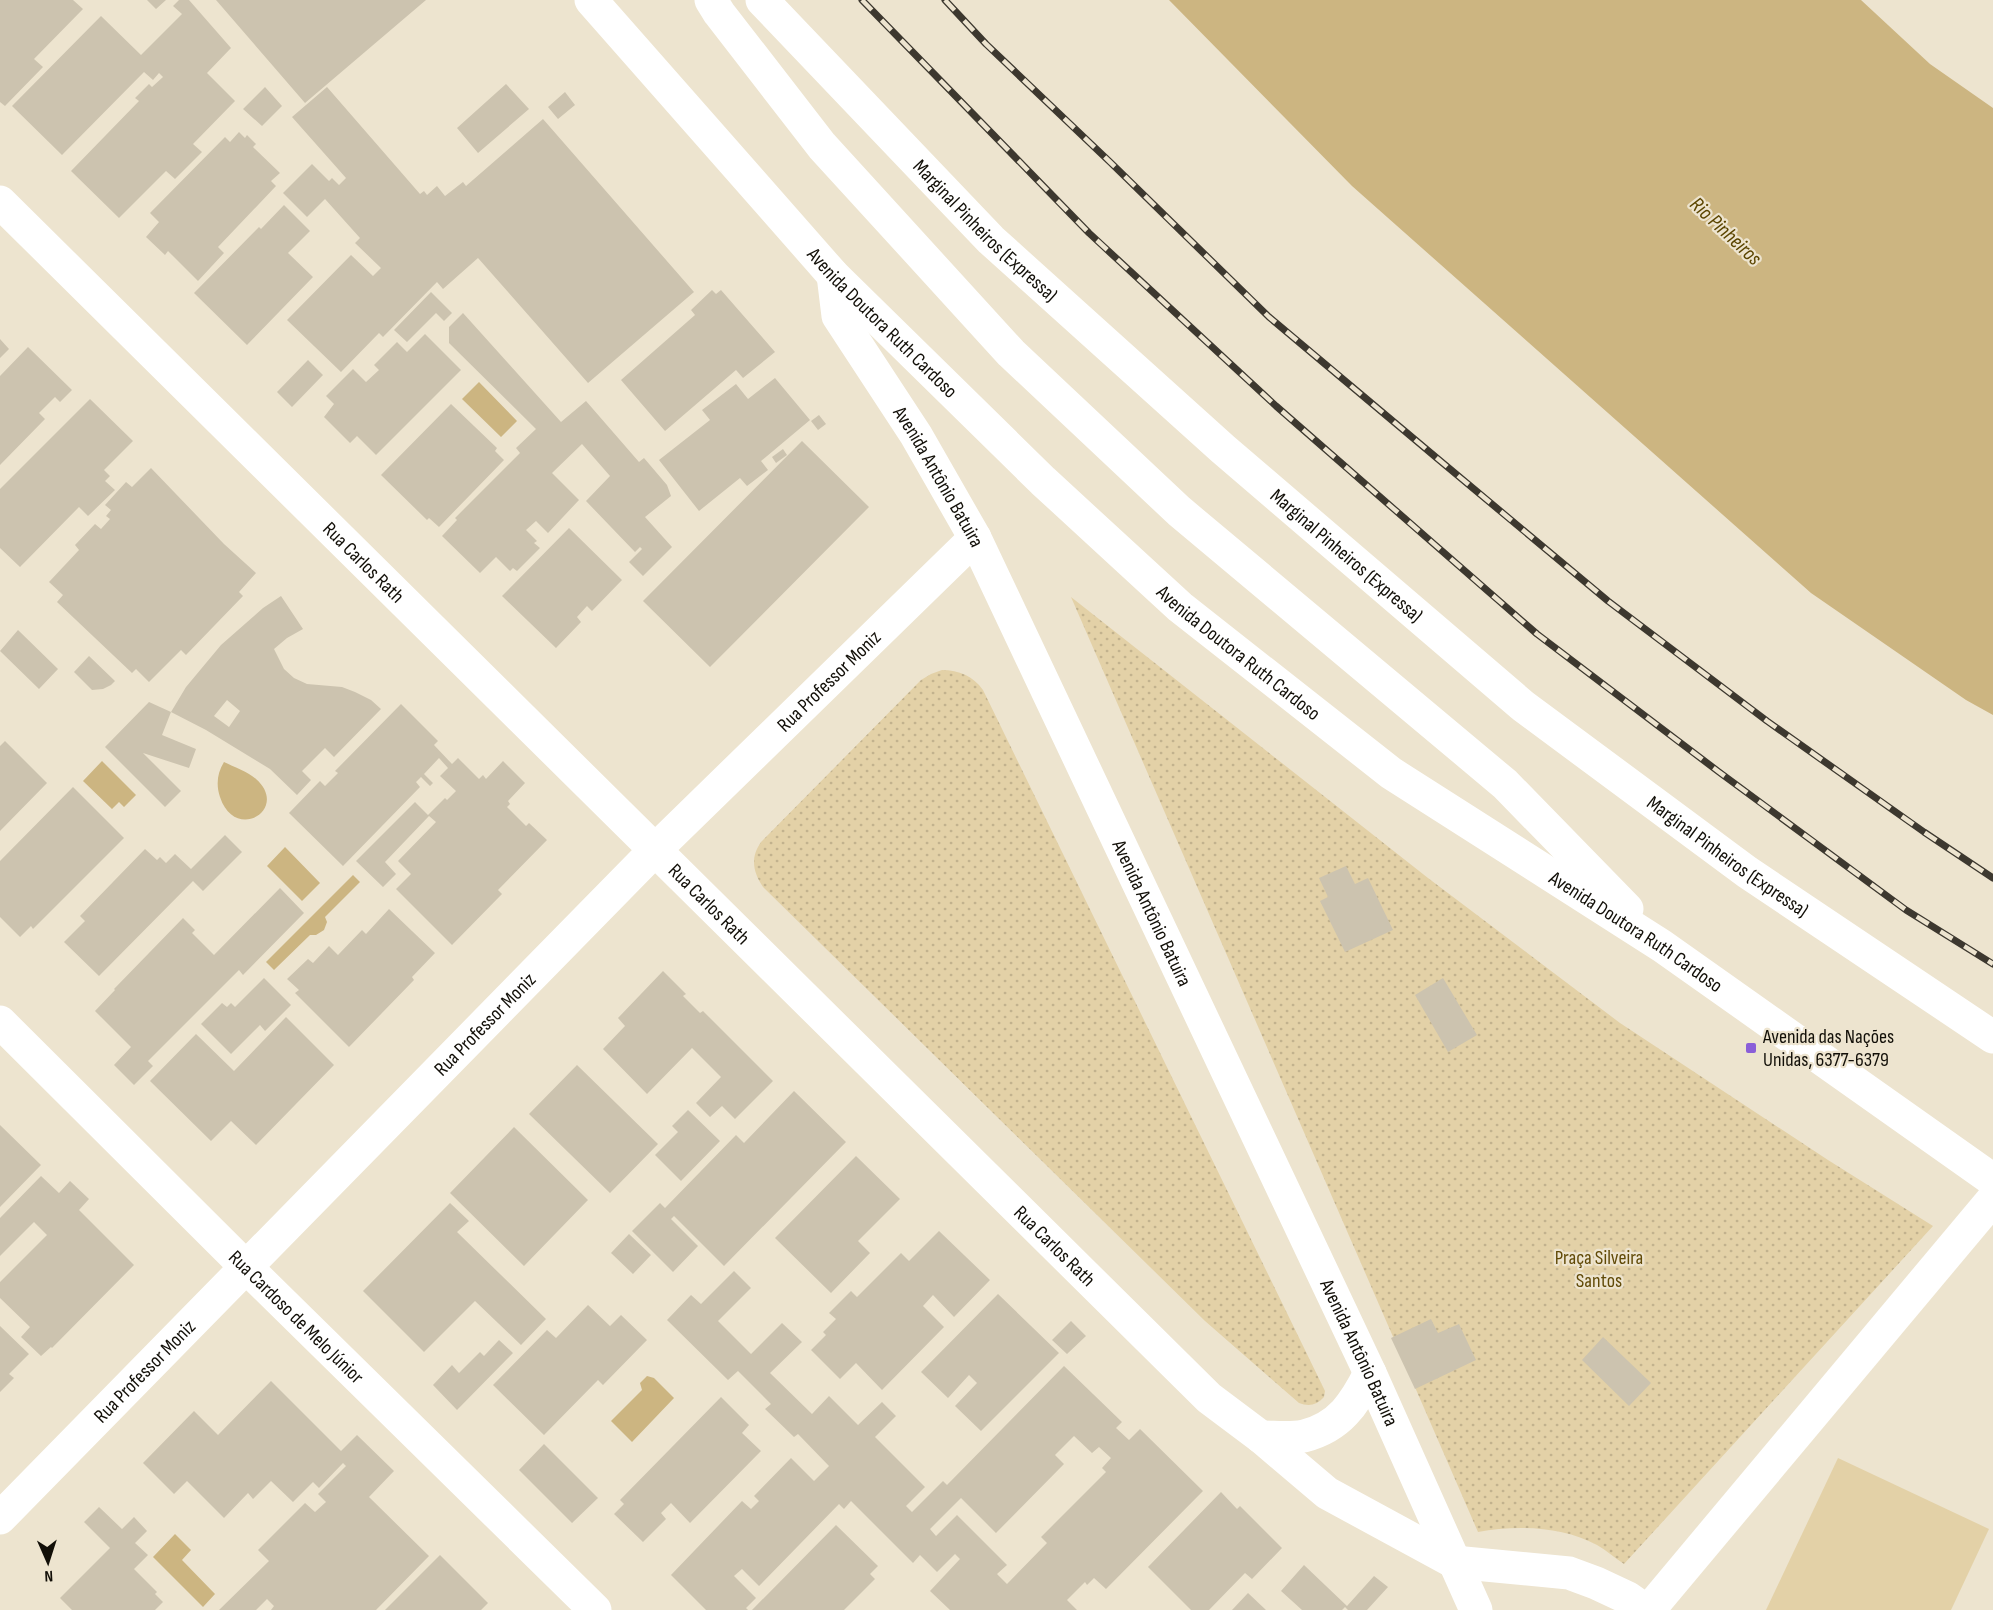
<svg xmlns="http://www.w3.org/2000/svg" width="1993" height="1610" font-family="'Sofia Sans Condensed',sans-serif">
  <defs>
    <pattern id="grass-dots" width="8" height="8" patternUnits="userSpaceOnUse" patternTransform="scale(1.5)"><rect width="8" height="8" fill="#e3d1a7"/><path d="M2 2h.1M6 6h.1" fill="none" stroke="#c2b28e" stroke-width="1.8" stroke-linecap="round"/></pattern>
  </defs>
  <rect width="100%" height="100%" fill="#ede4cf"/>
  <path fill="url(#grass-dots)" d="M1071,597L1428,878L1620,1023L1828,1160L1933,1226L1624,1564C1615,1558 1606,1550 1597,1545C1562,1526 1516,1525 1478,1532Z
    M942,670C959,670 973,676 983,690L1325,1391L1324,1397C1317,1405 1309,1407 1299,1403L1205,1321L763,887C753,872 750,858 761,842L921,680L931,674Z"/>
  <path fill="#e3d1a7" d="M1838,1458L1989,1529L1951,1610H1766Z"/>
  <path fill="#ccb581" d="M1169,0H1861L1930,64L1993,108V715L1966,700L1811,593L1352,186Z
    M479,382L517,421L501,437L462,399Z
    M102,761L136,795L124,807L119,802L112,809L83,781Z
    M224,762C234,767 247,771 256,779C290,809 235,843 220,797C216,785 217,773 224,762Z
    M285,847L320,883L302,901L267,866Z
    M353,875L360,882L325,917L327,922L324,930L316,935H310L274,970L266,962Z
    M647,1376L654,1378L674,1398L632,1442L611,1421L642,1390L640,1383Z
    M175,1534L191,1550L182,1560L215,1594L203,1607L153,1557Z"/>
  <path fill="#ccc3af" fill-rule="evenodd" d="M0,0H73L83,9L34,59L43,67L5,106L0,102Z
    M147,0H166L156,9Z
    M179,0H189L231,48L207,73L235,101L193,144L202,152L175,179L166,171L119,218L71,171L139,101L135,98L149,84L152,87L163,77L159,73L153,80L144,72L62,155L12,106L101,16L141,55L182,14L173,6Z
    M216,0H426L305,103Z
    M506,84L529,109L478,153L457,128Z
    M265,87L282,106L262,126L243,109Z
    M327,87L420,194L424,191L427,195L437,186L445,196L463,182L466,186L543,119L694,292L588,383L478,258L443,289L437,282L383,337L379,333L341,372L287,320L351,255L373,276L381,268L355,243L360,238L325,199L307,217L283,193L312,164L329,181L332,178L339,185L346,178L292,117Z
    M565,92L575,105L558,119L548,107Z
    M239,132L245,138L247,135L256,144L253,147L280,173L271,181L276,186L218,247L224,253L198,281L168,251L165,255L146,237L159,222L150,213L225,137L230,142Z
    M284,205L310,231L288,253L313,277L247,345L194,293L259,227L261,229Z
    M712,290L716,294L721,290L775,352L743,378L736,370L665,431L621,380L695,315L691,310Z
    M431,292L452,313L444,321L436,313L407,342L394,330Z
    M463,313L561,422L586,401L639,462L644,458L667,485L671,496L645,517L672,547L643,576L629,562L642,549L640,547L635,552L586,501L610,476L582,444L552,473L579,500L548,533L536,521L526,530L537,541L534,543L540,548L517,571L513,568L510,571L496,557L480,573L442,536L457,520L455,518L520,453L516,448L536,429L449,343V327Z
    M425,334L461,370L376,455L357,436L350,443L324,417L334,404L326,396L353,369L366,382L379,370L374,365L397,342L407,352Z
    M0,339L9,349L0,358Z
    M28,347L72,390L60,402L55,397L39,413L45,419L0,465V376Z
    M308,360L323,375L292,407L277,392Z
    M775,378L810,420L761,461L768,470L747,486L740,478L699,511L659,460L710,420L702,410L736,384L748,399Z
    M90,399L133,441L104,470L110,476L105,481L115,490L88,516L79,507L20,567L0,548V489Z
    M451,404L497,448L495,451L504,460L439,527L429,518L427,520L381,475Z
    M819,415L826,424L818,430L811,421Z
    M802,441L869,507L710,667L643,601Z
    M783,449L787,455L776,463L772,457Z
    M151,468L224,544L256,573L239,592L243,596L186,655L181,650L149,682L136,669L132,673L57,602L63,595L49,582L79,550L75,545L95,524L101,529L110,519L106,516L111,510L105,505L126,482L132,487Z
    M569,528L622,580L592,611L587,606L577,617L581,622L556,648L502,596Z
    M281,596L303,629L287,638L274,649L284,669L294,678L307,684L342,687L355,692L371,700L381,709L334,757L325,748L302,771L311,780L297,795L270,769L206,730L171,712L186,687L221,645L263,608ZM227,700L240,711L229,727L214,716Z
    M18,630L58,669L39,689L0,651Z
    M89,656L115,681L111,685L103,689L92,690L74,672Z
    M149,702L171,712L162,735L196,749L189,768L143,753L181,791L165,807L105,747Z
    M401,704L438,741L434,745L452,764L458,758L479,779L483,775L486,779L503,761L525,783L508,801L510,804L507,807L526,826L529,823L547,840L498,890L502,894L452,945L396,889L411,874L398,861L436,822L429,816L385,862L396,874L383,887L356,861L415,802L428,815L445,798L447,800L456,791L440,776L448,768L439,758L424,774L433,783L430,786L421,777L416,782L420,787L343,866L289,813L320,781L325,786L338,773L335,771Z
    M5,741L47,783L0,831V746Z
    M73,787L124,838L33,929L31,926L20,937L0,917V861Z
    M225,835L242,852L203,891L193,881L99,976L64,942L85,921L80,916L145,849L157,860L160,857L166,863L175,854L191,869Z
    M1346,866L1355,884L1368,878L1393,930L1345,952L1320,901L1328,897L1319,878Z
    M280,888L304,913L243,975L239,970L148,1061L153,1066L134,1085L114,1065L131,1047L95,1011L115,990L114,989L183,918L195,930L192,933L214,955Z
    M389,909L435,953L412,977L414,980L349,1047L295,993L299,990L287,979L308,959L313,963L329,946L338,955L362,930L366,934Z
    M663,971L686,994L683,996L700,1013L703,1011L773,1081L735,1119L722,1106L710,1117L696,1103L721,1077L692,1048L647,1094L603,1049L625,1026L618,1018Z
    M264,978L291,1005L265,1031L260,1025L231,1054L201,1024L222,1003L227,1007L231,1003L235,1007Z
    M1443,978L1477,1035L1448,1052L1415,995Z
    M286,1017L334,1065L256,1145L231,1121L211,1141L150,1081L196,1034L234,1071Z
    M577,1065L658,1144L610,1193L529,1114Z
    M794,1091L846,1142L724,1266L674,1216L671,1219L698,1246L673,1272L632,1231L660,1203L665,1208L736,1135L744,1143Z
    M688,1110L720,1141L681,1181L655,1155L678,1132L672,1126Z
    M0,1125L41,1165L0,1207Z
    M514,1127L588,1200L524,1266L450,1193Z
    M856,1156L900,1199L858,1241L870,1253L831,1293L775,1238Z
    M41,1176L59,1193L70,1181L89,1199L79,1210L134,1265L52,1348L51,1347L41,1356L21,1337L30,1327L0,1298V1282L47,1235L34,1222L0,1256V1218Z
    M450,1203L469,1221L457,1232L546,1319L521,1345L475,1301L424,1352L363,1291Z
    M939,1231L990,1280L954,1317L933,1295L923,1306L944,1327L882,1390L856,1363L840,1379L811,1350L826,1335L823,1332L836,1319L829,1313L851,1291L857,1297L901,1253L909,1261Z
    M629,1234L651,1255L633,1274L611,1253Z
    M734,1271L751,1288L718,1321L751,1354L782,1323L802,1342L770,1373L812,1414L829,1396L858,1425L882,1402L896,1416L875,1437L925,1487L906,1506L912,1512L943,1481L947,1485L1064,1366L1122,1422L1116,1428L1129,1440L1140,1429L1203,1491L1106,1589L1094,1578L1087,1585L1085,1582L1067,1600L1077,1610H950L930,1591L960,1559L955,1554L937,1572L920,1555L913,1563L851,1501L844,1509L839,1504L759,1586L742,1569L734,1576L756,1598L746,1608L748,1610H706L671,1575L742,1501L751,1509L759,1501L754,1496L791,1458L814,1481L829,1466L798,1434L794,1437L765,1409L771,1404L738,1371L728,1380L667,1320L691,1295L701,1304ZM1074,1436L1092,1453L1099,1447L1111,1458L1102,1468L1106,1472L1041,1537L1047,1543L1007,1584L997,1574L1007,1565L957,1515L936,1536L930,1529L961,1498L996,1533L1064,1464L1055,1455Z
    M998,1294L1059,1353L981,1431L955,1406L977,1383L969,1375L948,1398L921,1372Z
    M588,1305L610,1326L621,1315L647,1340L603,1385L598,1380L544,1435L493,1385L547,1330L556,1338Z
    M1431,1319L1438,1333L1459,1324L1476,1360L1415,1389L1391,1338Z
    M1071,1321L1086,1336L1067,1354L1052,1340Z
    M0,1326L29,1354L9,1374L14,1378L0,1392Z
    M1603,1337L1651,1383L1629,1406L1582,1360Z
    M499,1340L513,1353L457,1410L433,1385L452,1365L459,1373L480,1352L484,1356Z
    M271,1381L341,1451L357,1435L394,1471L369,1497L429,1556L376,1610H271L274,1606L267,1599L256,1610H219L269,1561L258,1550L305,1503L315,1512L326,1502L318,1494L346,1466L343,1463L319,1488L313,1482L293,1502L271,1481L253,1499L248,1493L224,1518L187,1481L174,1494L143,1463L194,1411L218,1435Z
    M721,1397L749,1425L742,1433L761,1451L690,1523L671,1503L661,1513L666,1519L643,1542L614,1514L624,1504L620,1500Z
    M544,1444L598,1498L572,1523L519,1470Z
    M1221,1492L1237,1509L1240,1506L1282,1548L1252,1579L1245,1573L1209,1610H1191L1148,1567Z
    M99,1507L122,1529L134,1517L147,1531L135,1543L148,1555L134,1569L157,1592L155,1594L163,1602L155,1610H72L60,1598L110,1548L84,1522Z
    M836,1525L878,1566L870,1574L875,1579L844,1610H752Z
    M440,1555L488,1603L481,1610H385Z
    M1304,1565L1347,1606L1374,1576L1388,1587L1367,1610H1348L1345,1607L1342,1610H1302L1281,1591Z
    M1248,1593L1266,1610H1232Z"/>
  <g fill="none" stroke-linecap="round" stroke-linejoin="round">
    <g stroke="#fff" stroke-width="33">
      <path id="s1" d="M0,202L1209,1398L1261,1437L1327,1493L1454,1562L1569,1573L1596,1583L1628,1598L1645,1610"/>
      <path id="s2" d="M833,275L838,316L916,435L975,538L1370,1373L1476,1610"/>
      <path id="s3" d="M0,1022L245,1266L595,1610"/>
      <path d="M1261,1437C1275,1437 1291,1439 1304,1436C1340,1427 1355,1403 1370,1373"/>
      <path id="s4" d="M0,1518L654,851L975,538"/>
      <path d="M1649,1610L1993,1199"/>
    </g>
    <g stroke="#fff" stroke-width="33">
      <path id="s5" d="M591,0L833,275L1043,481L1180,607L1391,773L1662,946L1993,1180"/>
      <path d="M711,0L719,13L822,146L1011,353L1179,511L1505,784L1627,909"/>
      <path id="s6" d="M762,0L991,240L1223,449L1523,706L1747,872L1993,1037"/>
    </g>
    <defs>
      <path id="rail" d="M862,0L1089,233L1276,406L1537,634L1719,772L1906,910L1993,964
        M945,0L986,44L1110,162L1269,317L1438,459L1608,601L1767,721L1924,832L1993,878"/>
    </defs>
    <use href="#rail" stroke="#3d382f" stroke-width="7"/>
    <use href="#rail" stroke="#ede4cf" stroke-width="4.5" stroke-dasharray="14" stroke-linecap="butt"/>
  </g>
  <rect fill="#8a5ed8" stroke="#ede4cf" stroke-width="2" x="1745" y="1042" width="12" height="12" rx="3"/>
  <g text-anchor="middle" stroke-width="4.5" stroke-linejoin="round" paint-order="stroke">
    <g font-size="20" fill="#120f08" stroke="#ede4cf">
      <text dy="7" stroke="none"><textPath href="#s6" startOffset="321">Marginal Pinheiros (Expressa)</textPath></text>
      <text dy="7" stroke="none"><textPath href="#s5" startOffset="435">Avenida Doutora Ruth Cardoso</textPath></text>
      <text dy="7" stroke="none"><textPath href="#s2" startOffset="231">Avenida Antônio Batuira</textPath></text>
      <text dy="7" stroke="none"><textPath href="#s6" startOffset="807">Marginal Pinheiros (Expressa)</textPath></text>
      <text dy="7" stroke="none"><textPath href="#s1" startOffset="512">Rua Carlos Rath</textPath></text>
      <text dy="7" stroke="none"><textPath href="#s5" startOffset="921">Avenida Doutora Ruth Cardoso</textPath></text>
      <text dy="7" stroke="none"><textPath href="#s4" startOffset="1178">Rua Professor Moniz</textPath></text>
      <text dy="7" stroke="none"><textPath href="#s6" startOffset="1293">Marginal Pinheiros (Expressa)</textPath></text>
      <text dy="7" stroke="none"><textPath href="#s1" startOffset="998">Rua Carlos Rath</textPath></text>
      <text dy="7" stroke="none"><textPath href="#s2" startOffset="717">Avenida Antônio Batuira</textPath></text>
      <text dy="7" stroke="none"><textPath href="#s5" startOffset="1407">Avenida Doutora Ruth Cardoso</textPath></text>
      <text dy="7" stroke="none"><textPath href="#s4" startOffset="692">Rua Professor Moniz</textPath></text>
      <text dy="7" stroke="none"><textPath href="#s1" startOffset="1484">Rua Carlos Rath</textPath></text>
      <text dy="7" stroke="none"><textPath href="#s3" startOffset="418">Rua Cardoso de Melo Júnior</textPath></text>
      <text dy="7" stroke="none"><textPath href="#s2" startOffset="1203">Avenida Antônio Batuira</textPath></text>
      <text dy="7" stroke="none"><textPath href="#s4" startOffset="206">Rua Professor Moniz</textPath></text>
    </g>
    <g font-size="20" fill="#120f08" stroke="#ede4cf" text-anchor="start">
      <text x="1763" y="1043">Avenida das Nações<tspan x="1763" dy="23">Unidas, 6377-6379</tspan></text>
    </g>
    <g font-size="20" fill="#614a07" stroke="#ede4cf">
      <text x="1599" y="1264">Praça Silveira<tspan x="1599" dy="23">Santos</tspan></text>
    </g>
    <g font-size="21" font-style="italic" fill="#5b4500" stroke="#ede4cf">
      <text transform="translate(1726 231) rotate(43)" y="7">Rio Pinheiros</text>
    </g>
  </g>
  <g transform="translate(48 1562) rotate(177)" stroke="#ede4cf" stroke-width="4.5" paint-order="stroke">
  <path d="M0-4.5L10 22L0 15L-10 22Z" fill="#120f08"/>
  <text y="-9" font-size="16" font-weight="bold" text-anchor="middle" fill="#120f08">N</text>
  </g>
</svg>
